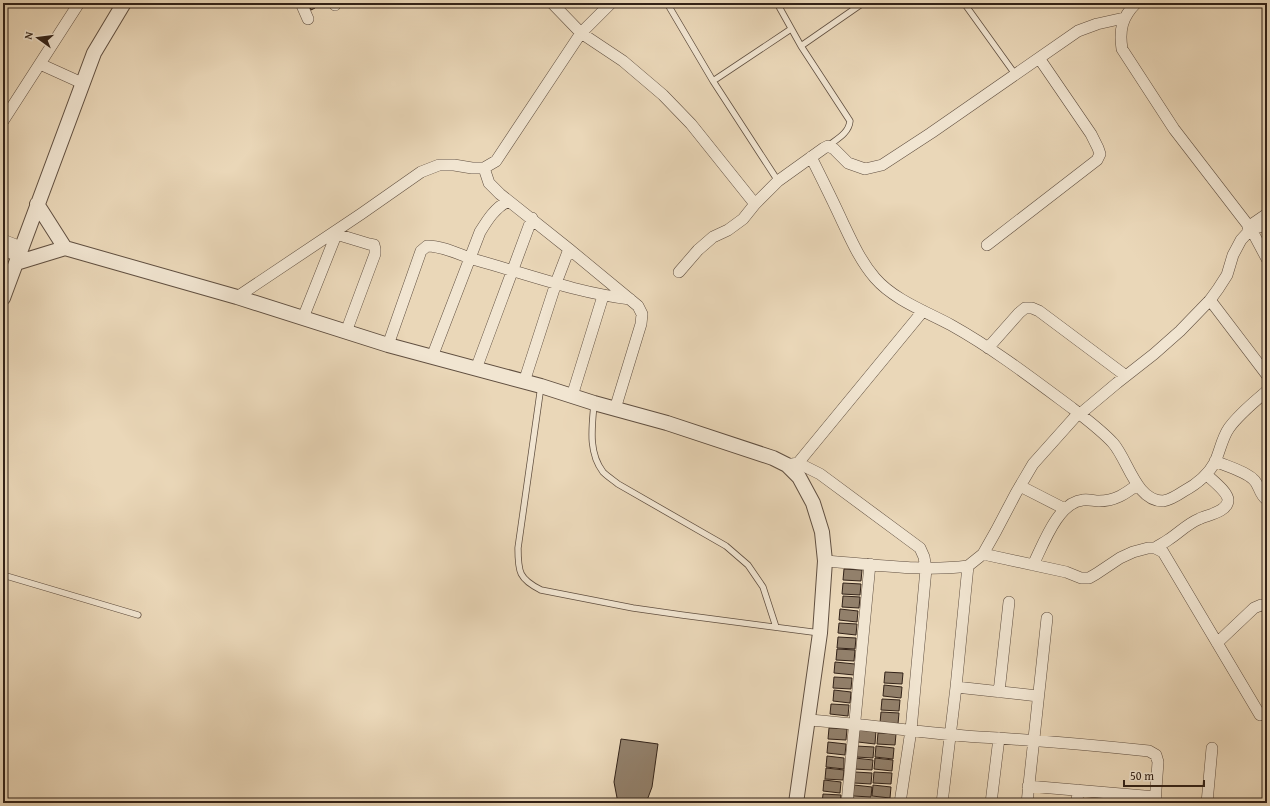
<svg xmlns="http://www.w3.org/2000/svg" width="1270" height="806" font-family="'Gentium Book Plus',serif">
  <rect width="100%" height="100%" fill="#ead7b8"/>
  <filter id="stains"><feTurbulence type="fractalNoise" baseFrequency=".005" numOctaves="4"/><feColorMatrix values="0 0 0 0 .2 0 0 0 0 .09 0 0 0 0 .02 0 0 0 .5 -.17"/></filter>
  <radialGradient id="worn" r=".72"><stop offset=".6" stop-color="#630" stop-opacity="0"/><stop offset="1" stop-color="#630" stop-opacity=".3"/></radialGradient>
  <path fill="#92806b" stroke="#322218" d="M306,3H316L313,5L315,8L311,10L309,5L308,6Z
    M844,569L862,570L861,581L843,580Z
    M843,583L861,584L860,595L842,594Z
    M843,596L860,597L859,608L842,607Z
    M840,609L858,611L857,622L839,620Z
    M839,623L857,624L856,635L838,633Z
    M838,637L856,638L855,649L837,648Z
    M837,649L855,650L854,661L836,660Z
    M835,662L855,664L854,675L834,673Z
    M885,672L903,673L902,684L884,683Z
    M834,677L852,678L851,689L833,688Z
    M884,685L902,687L901,698L883,696Z
    M834,690L851,692L850,703L833,701Z
    M882,699L900,700L899,711L881,710Z
    M831,704L849,705L848,716L830,714Z
    M881,712L899,713L898,724L880,723Z
    M829,728L847,729L846,740L828,739Z
    M859,728L876,730L875,744L858,742Z
    M878,733L896,734L895,745L877,744Z
    M621,739L658,744L652,787L646,803H618L614,782Z
    M828,742L846,744L845,755L827,753Z
    M856,746L874,747L873,758L856,757Z
    M876,746L894,748L893,759L875,757Z
    M827,756L844,758V769L826,767Z
    M855,758L873,760L872,770L854,769Z
    M875,758L893,760L892,771L874,769Z
    M826,768L844,770L843,780L825,779Z
    M855,772L872,773L871,784L854,783Z
    M874,772L892,773L891,784L873,783Z
    M824,780L841,782L840,793L823,791Z
    M854,785L872,787L871,797L853,796Z
    M873,785L891,787L890,798L872,796Z
    M823,794L841,795L840,803H822Z
    M851,798L869,800V803H851Z
    M871,799L889,800L888,803H870Z"/>
  <g fill="none" stroke-linecap="round" stroke-linejoin="round">
    <defs>
      <path id="service" d="M667,3L713,81L778,181
        M777,3L801,46L850,121C849,133 837,139 828,146
        M964,3L1015,74
        M801,46L863,3
        M713,81L791,29
        M541,386L518,548C518,572 519,579 541,590L633,608L682,615L820,633
        M594,404C592,427 588,452 603,472C607,476 613,480 618,484L726,546L748,565L763,587L776,627
        M3,575L138,615"/>
      <path id="minor" d="M301,3L308,19
        M334,3L335,5
        M552,3L581,33L623,61L663,95L691,124L755,204
        M1136,3C1122,17 1119,30 1122,49L1174,129L1251,229L1267,259
        M40,64L82,83
        M3,121L79,3
        M811,157C822,179 833,201 843,223C852,242 861,262 875,278C894,300 927,312 951,325C994,349 1033,379 1072,408C1086,419 1101,430 1113,443C1128,460 1136,501 1163,501C1170,500 1178,495 1184,491C1197,484 1208,475 1215,462C1220,451 1222,438 1229,428C1239,414 1254,402 1267,391
        M484,168L489,183L500,194L569,249L638,306L642,314L641,324L615,409
        M1248,227L1267,214
        M336,234L369,244L374,245L375,249V254L346,332
        M3,240L21,247
        M987,245L1097,160L1100,154L1098,148L1091,134L1039,58
        M3,250L18,256
        M679,272L698,250L713,237L728,230L743,219L755,204L778,181L824,148L828,146L834,149L848,163L865,169L882,165L931,133L1078,31L1097,24L1124,18
        M237,297L361,214L421,172L439,165H454L472,168H484L496,161L581,33L611,3
        M1210,300L1267,375
        M303,318L338,230
        M388,345L421,251L427,246C444,246 460,255 476,260C527,274 577,293 630,299
        M988,348L1019,313L1025,308H1032L1039,311L1126,376
        M432,357L480,232C488,219 495,208 508,201
        M476,369L532,218
        M524,382L556,283L569,249
        M572,396L603,296
        M1215,461C1226,466 1245,471 1253,479C1260,485 1258,493 1267,500
        M798,463L923,311
        M787,465L798,463L820,474L920,548L924,557L926,569L911,730L900,803
        M1020,486L1065,509
        M1155,548C1159,545 1164,543 1168,540C1179,533 1187,524 1199,519C1207,515 1228,512 1228,500C1228,492 1212,480 1207,475
        M983,554L1066,572L1081,578H1089L1096,574L1120,558L1133,552L1148,548H1155L1163,552L1260,715
        M825,561C872,564 921,572 968,566L956,687L942,803
        M1033,565C1043,545 1058,502 1083,500C1088,499 1094,501 1099,501C1115,501 1125,494 1137,485
        M968,566L983,554L996,531L1016,493L1033,464L1075,417L1080,414L1117,383L1154,354L1180,331L1210,300L1218,289L1227,275L1233,255L1241,240L1251,229L1267,225
        M1217,643L1254,608L1261,605L1267,606
        M956,687L1038,696
        M999,692L1009,602
        M808,720C865,724 922,733 979,737C1035,740 1092,745 1149,751L1156,755L1158,762L1155,803
        M1028,786L1156,797
        M847,803L870,564
        M991,803L999,738
        M1027,803L1047,618
        M1077,803L1078,790
        M1207,803L1212,748"/>
      <path id="tertiary" d="M37,204L65,248
        M16,263L65,248L237,297L388,345L541,386L594,403L667,423L773,458L787,465L799,477L813,503L822,532L825,561L820,633L796,803
        M3,298L94,53L124,3"/>
    </defs>
    <use href="#service" stroke="#604f40" stroke-width="7"/>
    <use href="#minor" stroke="#604f40" stroke-width="12"/>
    <use href="#tertiary" stroke="#604f40" stroke-width="16"/>
    <use href="#service" stroke="#f1e5d1" stroke-width="5.5"/>
    <use href="#minor" stroke="#f1e5d1" stroke-width="11"/>
    <use href="#tertiary" stroke="#f1e5d1" stroke-width="14"/>
  </g>
  <rect width="1270" height="806" fill="none" stroke="#ead7b8" stroke-width="16"/>
  <rect x="4" y="4" width="1262" height="798" fill="none" stroke="#322218" stroke-width="2"/>
  <rect x="8" y="8" width="1254" height="790" fill="none" stroke="#322218"/>
  <g transform="translate(38 38) rotate(284)" stroke="#f1e5d1" stroke-width="3" paint-order="stroke">
  <path d="M0-3L7 15L0 10L-7 15Z" fill="#322218"/>
  <text y="-6" font-size="11" font-weight="bold" text-anchor="middle" fill="#322218">N</text>
  </g>
  <path d="M1124 780v6h80v-6" fill="none" stroke="#322218" stroke-width="2"/>
  <text x="1130" y="780" font-size="12" fill="#322218" stroke="#f1e5d1" stroke-width="3" paint-order="stroke">50 m</text>
  <rect width="100%" height="100%" filter="url(#stains)"/>
  <rect width="100%" height="100%" fill="url(#worn)"/>
</svg>
